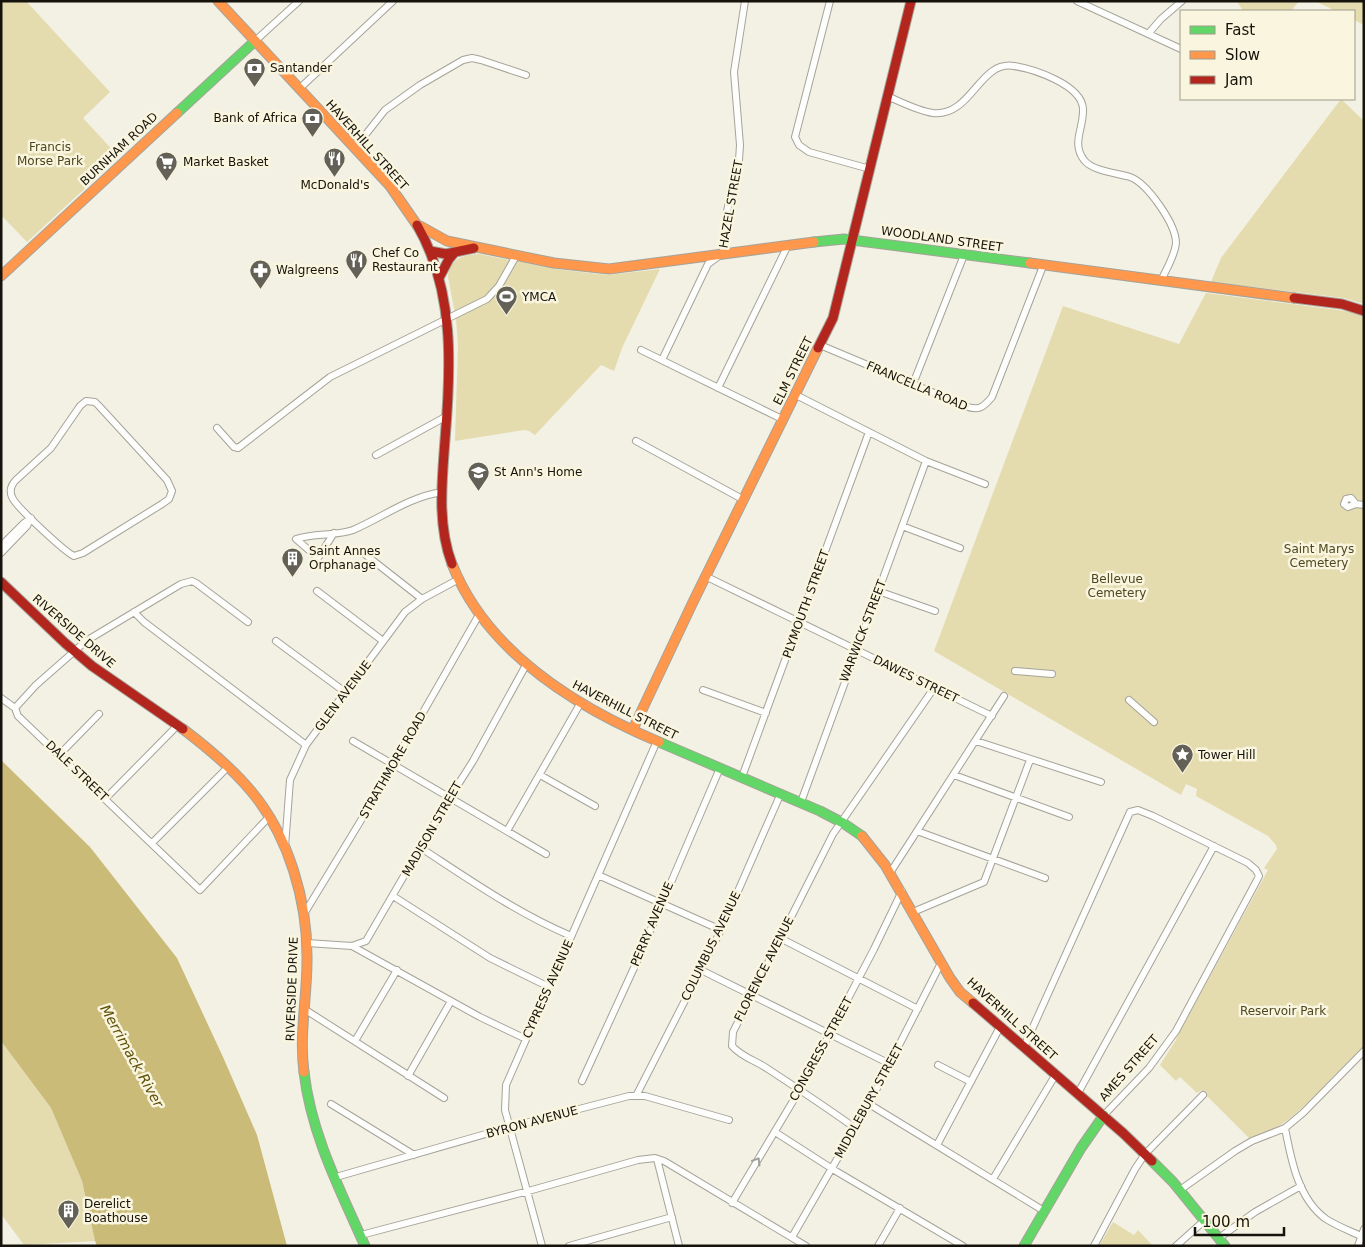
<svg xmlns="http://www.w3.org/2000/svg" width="1365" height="1247" font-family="'DejaVu Sans',sans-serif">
  <rect width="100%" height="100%" fill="#f3f1e4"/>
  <path fill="#e4dbaf" d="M1,1H26L110,92L83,118L119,157L27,242L1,215Z
    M1237,1H1299L1291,11H1243Z
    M1315,1H1364V25L1354,20V11H1336Z
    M1341,99L1364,121V304L1344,298L1211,282L1221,258Z
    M479,254L562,270L608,275L660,269L622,348L614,371L601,365L535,435L529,431L524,430L455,441L458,345L456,319L448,277C450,258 463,255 479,254Z
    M1206,293L1338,310L1355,313L1364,317V1047C1334,1072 1311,1105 1278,1127C1270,1132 1259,1134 1250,1139L1201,1090L1197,1093L1180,1077L1176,1081L1160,1065L1176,1040L1177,1037L1268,870L1264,868L1277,849L1276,845L1268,836L1196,796L1197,789L1186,784L1181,795L934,651L1063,306L1179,344Z
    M1,1041L51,1108L82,1181L95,1241L24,1245L1,1214Z
    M1113,1222L1134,1235L1138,1230L1153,1246H1099Z"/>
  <path fill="#cabb78" d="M1,760L90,847L177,958L223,1057L257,1135L287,1246H97L95,1241L82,1181L51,1108L1,1041Z"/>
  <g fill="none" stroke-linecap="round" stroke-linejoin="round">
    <defs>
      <path id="street" d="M830,1L795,137L799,145L809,152L870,169
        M1077,1L1181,49
        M1148,34L1161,19L1182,1
        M255,41L299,1
        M299,89L393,1
        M887,96C901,102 918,111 933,113C972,117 979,60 1014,66C1034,69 1082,85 1083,109C1084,128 1071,143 1084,160C1092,171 1117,173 1130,177C1147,183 1176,224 1176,243C1175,256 1166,269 1161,281
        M355,148L385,110L420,85L463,60L472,58L481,60L526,75
        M820,345L965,406C978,411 983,408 992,397L1043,266
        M641,350L784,420
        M662,360L708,264L723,253L727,211L739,160L740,145L734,72L745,1
        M913,384L964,255
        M718,388L788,245
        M796,395L926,461L985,484
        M86,401L95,402L99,406L167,480L172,491L169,499L162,504L83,553L74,556C65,552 15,506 12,497C9,490 11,485 16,480L51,448L80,406Z
        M217,428L234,447L238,448L330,377L487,299L499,286L516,256
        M636,441L744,500
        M376,455L447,416
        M1356,504L1351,498L1346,499L1344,504L1348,507L1356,504L1364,505
        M902,526L960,548
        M334,533L318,558L296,539C314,533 337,536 353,530C383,517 409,497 442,492
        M1,546L24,523L30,519
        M362,552L422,599
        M1,553L27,526L31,518
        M705,576L992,716
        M317,591L383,641
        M878,591L935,611
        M134,612L144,622L306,745
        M248,622L196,583L192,581L181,584L86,641L36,685L15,708L18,716L200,890L268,818
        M276,641L345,692
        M1015,671L1052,674
        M703,690L766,713
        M1,698L15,708
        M1129,700L1154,722
        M353,741L546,854
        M976,741L1101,782
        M59,755L99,714
        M540,775L595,806
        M954,775L1069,817
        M742,777L869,432
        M105,799L177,726
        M801,802L926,461
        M507,831L580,704
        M917,831L1045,878
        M152,843L228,767
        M285,847L290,780L306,745L405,612L422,599L459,579
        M421,848C470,880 517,913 571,936
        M890,873L1004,696
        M598,875L721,930
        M393,896L490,958L549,987
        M913,912L984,882L1030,760
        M304,914L363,817L480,613
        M780,938L918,1009
        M307,943L352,946L366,941L447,802L473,761L526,665
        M352,946L480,1017L526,1039
        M701,970L890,1064
        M304,1009L444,1098
        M355,1041L397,970
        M1024,1047L1130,812L1138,810L1153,816L1248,863L1256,870L1259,876L1256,882L1176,1031L1149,1068L1104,1115
        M938,1065L971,1082
        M408,1076L451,1001
        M582,1081L639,957L720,768
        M1078,1093L1214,846
        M636,1096L721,930L781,793
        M331,1104L414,1155
        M869,1104L1044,1211
        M855,1128C826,1107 797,1088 768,1069C755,1060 743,1058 732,1046L733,1032L833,834L934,688
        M1285,1128C1291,1159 1298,1199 1326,1219C1337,1226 1350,1231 1361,1236
        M775,1132L834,1170L963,1246
        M937,1145L1000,1027
        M657,1159L679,1246
        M336,1177L510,1127L629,1096H645L729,1120
        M993,1179L1056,1074
        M1180,1190L1235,1151L1252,1141L1285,1128L1303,1113L1364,1051
        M732,1203L805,1081L874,949L902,891
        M361,1235L532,1190L638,1160L655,1158L664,1161L806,1246
        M792,1237L869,1104L941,963
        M1219,1238L1255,1212L1301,1186
        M542,1246L505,1110L506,1085L657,741
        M569,1246L672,1217
        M878,1246L900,1208
        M1094,1246L1135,1169L1145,1154L1203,1095
        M1176,1246L1205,1220
        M1358,1246L1364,1229"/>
      <path id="fast" d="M177,113L255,41
        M814,242L844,239L1030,263
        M659,742L820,811L843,823L862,836
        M304,1072C311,1134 340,1190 365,1246
        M1152,1161L1173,1182L1225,1246
        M1024,1246L1081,1148L1104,1115"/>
      <path id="slow" d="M218,1L390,186L417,225
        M420,226L447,241L554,263L609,269L814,242
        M1030,263L1294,298
        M1,276L177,113
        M452,564C487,653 576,707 659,742
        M183,729C208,748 231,767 251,791C289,836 308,902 307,961C307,998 299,1035 304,1072
        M633,729L693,602L818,348
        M862,836L885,865L950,978L960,992L973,1003"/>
      <path id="jam" d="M417,225C455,290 451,368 445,440C442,481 437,525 452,564
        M430,251L446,254L474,248
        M439,278L449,259L455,252
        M1294,298L1342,304L1364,311
        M818,348L833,318L911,1
        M1,582L65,643L92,666L183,729
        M973,1003L1123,1133L1152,1161"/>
    </defs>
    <use href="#street" stroke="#a5a39a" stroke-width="8"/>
    <use href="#fast" stroke="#a5a39a" stroke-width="11"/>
    <use href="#slow" stroke="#a5a39a" stroke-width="11"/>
    <use href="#jam" stroke="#a5a39a" stroke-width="11"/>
    <use href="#street" stroke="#fdfdfb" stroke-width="6"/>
    <use href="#fast" stroke="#63d668" stroke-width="9"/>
    <use href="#slow" stroke="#ff974d" stroke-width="9"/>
    <use href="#jam" stroke="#b3261e" stroke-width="9"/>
  </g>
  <defs><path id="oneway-chevron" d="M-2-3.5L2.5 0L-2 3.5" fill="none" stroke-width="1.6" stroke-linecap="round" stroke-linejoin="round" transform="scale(1.25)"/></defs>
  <use stroke="#a09f9b" href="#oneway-chevron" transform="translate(757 1161) rotate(-59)"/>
  <defs>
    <symbol id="bank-pin" viewBox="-11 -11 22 30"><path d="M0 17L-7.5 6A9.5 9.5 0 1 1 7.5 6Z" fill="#636157" stroke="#f9f5de"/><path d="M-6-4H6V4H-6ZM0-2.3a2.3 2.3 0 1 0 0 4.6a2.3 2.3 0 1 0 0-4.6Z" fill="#fff"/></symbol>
    <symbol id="restaurant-pin" viewBox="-11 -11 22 30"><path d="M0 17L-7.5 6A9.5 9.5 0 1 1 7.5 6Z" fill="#636157" stroke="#f9f5de"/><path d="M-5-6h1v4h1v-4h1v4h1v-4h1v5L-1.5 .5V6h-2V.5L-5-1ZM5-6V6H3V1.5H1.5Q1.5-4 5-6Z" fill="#fff"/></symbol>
    <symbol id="supermarket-pin" viewBox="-11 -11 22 30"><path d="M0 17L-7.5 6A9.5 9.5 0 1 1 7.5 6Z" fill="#636157" stroke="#f9f5de"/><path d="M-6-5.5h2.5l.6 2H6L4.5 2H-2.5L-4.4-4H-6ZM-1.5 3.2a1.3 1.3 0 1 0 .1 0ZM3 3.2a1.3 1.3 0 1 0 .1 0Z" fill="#fff"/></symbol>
    <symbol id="pharmacy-pin" viewBox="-11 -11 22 30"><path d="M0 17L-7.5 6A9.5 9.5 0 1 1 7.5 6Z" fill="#636157" stroke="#f9f5de"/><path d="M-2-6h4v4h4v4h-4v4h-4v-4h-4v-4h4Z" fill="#fff"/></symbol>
    <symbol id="stadium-pin" viewBox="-11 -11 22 30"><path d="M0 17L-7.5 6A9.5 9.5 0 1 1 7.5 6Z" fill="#636157" stroke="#f9f5de"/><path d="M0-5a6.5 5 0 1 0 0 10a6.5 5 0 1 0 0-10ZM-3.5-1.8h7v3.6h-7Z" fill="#fff"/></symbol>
    <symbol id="school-pin" viewBox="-11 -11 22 30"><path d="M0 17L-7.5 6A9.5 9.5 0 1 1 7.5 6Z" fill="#636157" stroke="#f9f5de"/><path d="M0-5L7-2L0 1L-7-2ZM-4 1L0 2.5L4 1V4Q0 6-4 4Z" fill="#fff"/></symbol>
    <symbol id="building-pin" viewBox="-11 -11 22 30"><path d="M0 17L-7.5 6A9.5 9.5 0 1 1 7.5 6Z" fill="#636157" stroke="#f9f5de"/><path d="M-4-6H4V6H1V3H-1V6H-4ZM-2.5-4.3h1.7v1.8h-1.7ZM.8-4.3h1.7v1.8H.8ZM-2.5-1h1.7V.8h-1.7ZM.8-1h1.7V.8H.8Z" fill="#fff"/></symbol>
    <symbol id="sight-pin" viewBox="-11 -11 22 30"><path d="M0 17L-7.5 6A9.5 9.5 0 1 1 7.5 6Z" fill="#636157" stroke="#f9f5de"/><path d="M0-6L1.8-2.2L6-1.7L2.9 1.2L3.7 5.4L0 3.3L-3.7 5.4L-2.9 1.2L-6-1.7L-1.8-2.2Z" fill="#fff"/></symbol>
  </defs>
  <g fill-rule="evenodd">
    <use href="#bank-pin" x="242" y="56" width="25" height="34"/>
    <use href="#bank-pin" x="300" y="106" width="25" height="34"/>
    <use href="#restaurant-pin" x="322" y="146" width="25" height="34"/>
    <use href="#supermarket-pin" x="154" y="150" width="25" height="34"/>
    <use href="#restaurant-pin" x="344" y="248" width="25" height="34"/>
    <use href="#pharmacy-pin" x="248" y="258" width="25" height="34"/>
    <use href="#stadium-pin" x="494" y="284" width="25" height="34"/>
    <use href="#school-pin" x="466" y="460" width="25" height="34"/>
    <use href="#building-pin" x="280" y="546" width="25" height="34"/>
    <use href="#sight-pin" x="1170" y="742" width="25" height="34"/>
    <use href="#building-pin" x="56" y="1198" width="25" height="34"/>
  </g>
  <g text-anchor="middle" stroke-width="5" stroke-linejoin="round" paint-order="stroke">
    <g font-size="12" fill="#15130b" stroke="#f9f5de" text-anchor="start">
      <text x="270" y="72">Santander</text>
      <text x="297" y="122" text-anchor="end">Bank of Africa</text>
      <text x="183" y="166">Market Basket</text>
      <text x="335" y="189" text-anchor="middle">McDonald's</text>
      <text x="372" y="257">Chef Co<tspan x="372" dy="14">Restaurant</tspan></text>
      <text x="276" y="274">Walgreens</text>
      <text x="522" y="301">YMCA</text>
      <text x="494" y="476">St Ann's Home</text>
      <text x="309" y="555">Saint Annes<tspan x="309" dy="14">Orphanage</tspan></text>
      <text x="1198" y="759">Tower Hill</text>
      <text x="84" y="1208">Derelict<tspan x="84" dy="14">Boathouse</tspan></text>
    </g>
    <g font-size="12" fill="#15130b" stroke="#f9f5de">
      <text transform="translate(367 145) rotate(48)" y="4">HAVERHILL STREET</text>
      <text transform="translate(119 149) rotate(-43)" y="4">BURNHAM ROAD</text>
      <text transform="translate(731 204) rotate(-80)" y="4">HAZEL STREET</text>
      <text transform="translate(942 239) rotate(8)" y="4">WOODLAND STREET</text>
      <text transform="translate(793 371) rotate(-64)" y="4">ELM STREET</text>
      <text transform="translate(917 386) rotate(23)" y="4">FRANCELLA ROAD</text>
      <text transform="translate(806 604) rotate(-70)" y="4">PLYMOUTH STREET</text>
      <text transform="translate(74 631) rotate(41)" y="4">RIVERSIDE DRIVE</text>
      <text transform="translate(863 631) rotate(-69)" y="4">WARWICK STREET</text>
      <text transform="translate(916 679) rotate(26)" y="4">DAWES STREET</text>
      <text transform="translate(343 696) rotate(-53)" y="4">GLEN AVENUE</text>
      <text transform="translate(625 710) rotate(27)" y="4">HAVERHILL STREET</text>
      <text transform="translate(393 765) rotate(-60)" y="4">STRATHMORE ROAD</text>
      <text transform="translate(77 771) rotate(44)" y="4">DALE STREET</text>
      <text transform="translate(432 829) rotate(-60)" y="4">MADISON STREET</text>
      <text transform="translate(652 924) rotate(-67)" y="4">PERRY AVENUE</text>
      <text transform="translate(711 946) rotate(-64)" y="4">COLUMBUS AVENUE</text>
      <text transform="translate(764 969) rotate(-63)" y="4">FLORENCE AVENUE</text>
      <text transform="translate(292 989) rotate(-88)" y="4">RIVERSIDE DRIVE</text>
      <text transform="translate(548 989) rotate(-66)" y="4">CYPRESS AVENUE</text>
      <text transform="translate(1012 1019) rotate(42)" y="4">HAVERHILL STREET</text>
      <text transform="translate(821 1049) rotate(-61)" y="4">CONGRESS STREET</text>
      <text transform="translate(1129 1068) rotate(-49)" y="4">AMES STREET</text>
      <text transform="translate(869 1101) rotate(-61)" y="4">MIDDLEBURY STREET</text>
      <text transform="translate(532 1122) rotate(-15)" y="4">BYRON AVENUE</text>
    </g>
    <g font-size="12" fill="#4e461f" stroke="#f9f5de">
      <text x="50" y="151">Francis<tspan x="50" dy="14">Morse Park</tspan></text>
      <text x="1319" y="553">Saint Marys<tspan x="1319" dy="14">Cemetery</tspan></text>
      <text x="1117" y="583">Bellevue<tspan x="1117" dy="14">Cemetery</tspan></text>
      <text x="1283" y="1015">Reservoir Park</text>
    </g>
    <g font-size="14" font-style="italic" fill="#5e5007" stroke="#f9f5de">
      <text transform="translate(132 1056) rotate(61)" y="5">Merrimack River</text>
    </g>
  </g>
  <rect width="1365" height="1247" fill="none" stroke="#15130b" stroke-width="5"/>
  <rect x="1180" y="10" width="175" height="90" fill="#f9f5de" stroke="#9e9b8a"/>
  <rect x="1190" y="26" width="25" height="8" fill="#63d668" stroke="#9e9b8a"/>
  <text x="1225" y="35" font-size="15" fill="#15130b">Fast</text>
  <rect x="1190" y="51" width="25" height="8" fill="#ff974d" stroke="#9e9b8a"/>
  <text x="1225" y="60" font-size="15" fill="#15130b">Slow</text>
  <rect x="1190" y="76" width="25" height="8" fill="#b3261e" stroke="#9e9b8a"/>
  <text x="1225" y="85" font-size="15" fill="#15130b">Jam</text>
  <path d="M1195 1227v8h89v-8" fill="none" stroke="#15130b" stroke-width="2.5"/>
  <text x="1202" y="1227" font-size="15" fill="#15130b" stroke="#f9f5de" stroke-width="4" paint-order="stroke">100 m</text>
</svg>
